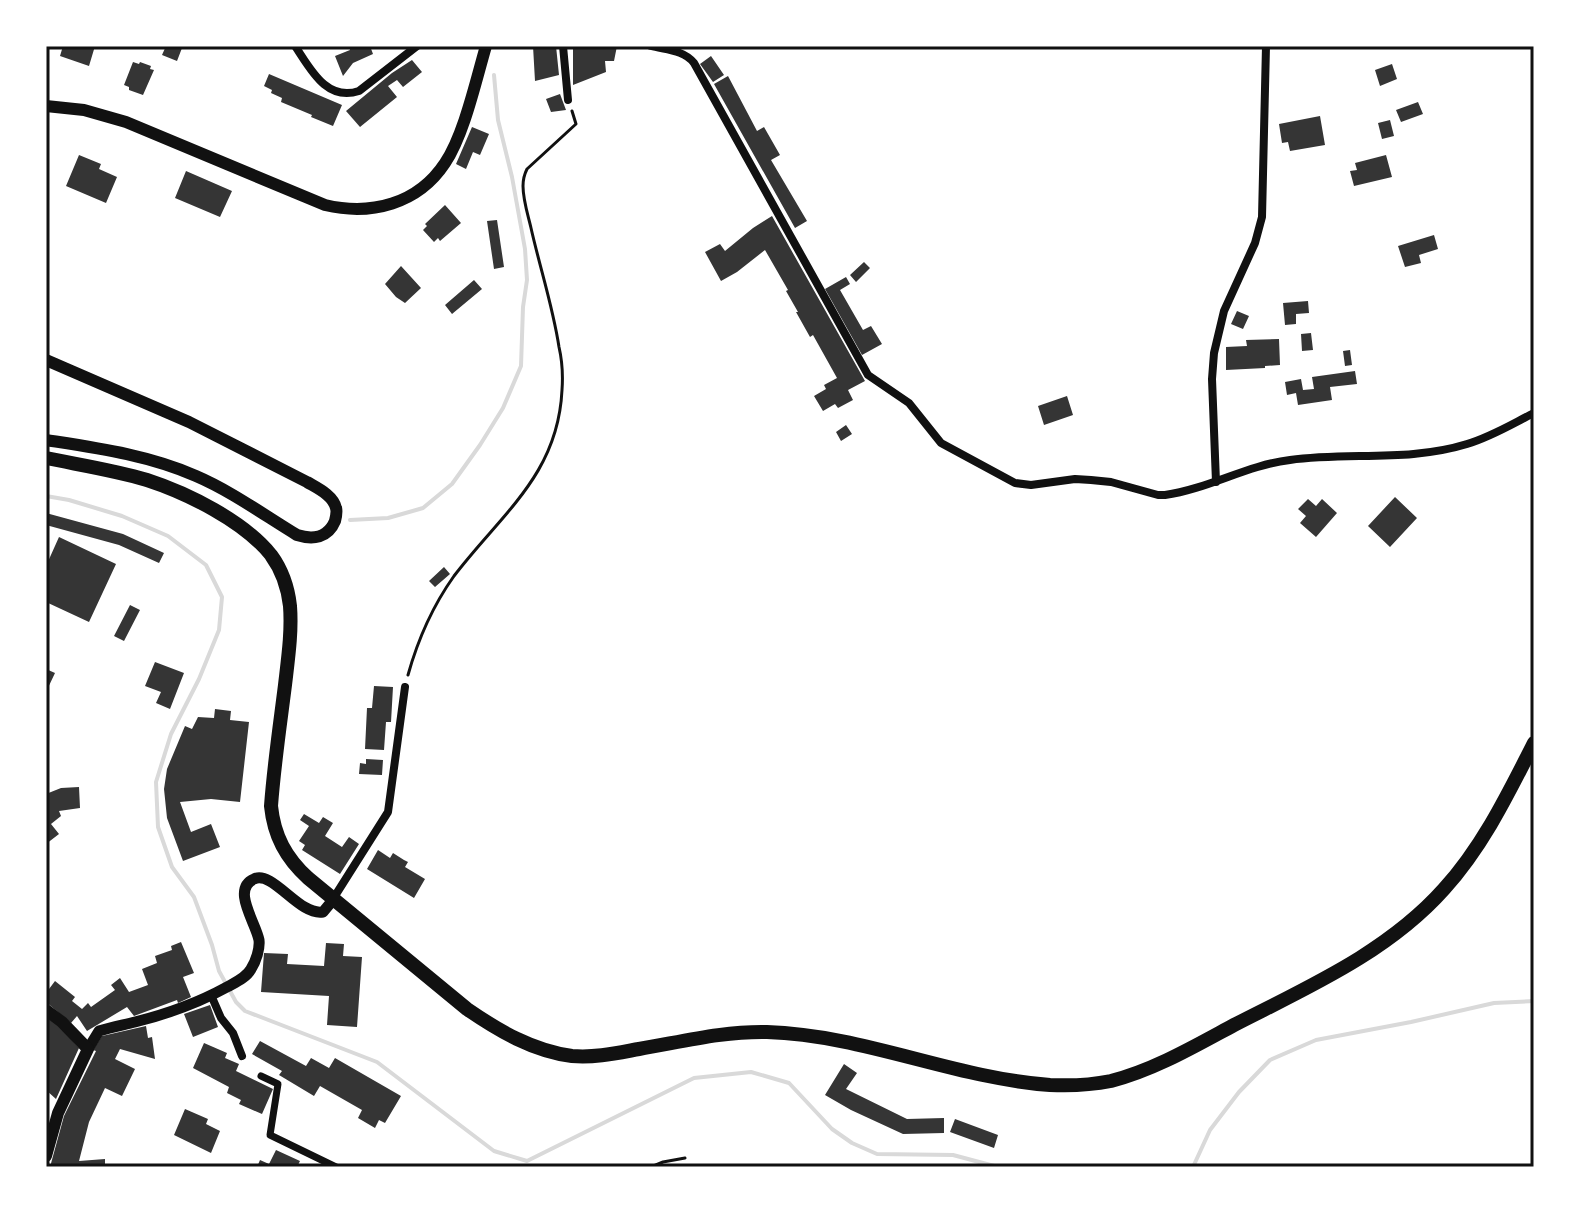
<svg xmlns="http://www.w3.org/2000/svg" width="1580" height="1213" font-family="Roboto,sans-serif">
  <rect width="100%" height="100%" fill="#fff"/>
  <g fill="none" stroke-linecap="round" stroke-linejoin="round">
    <path stroke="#d9d9d9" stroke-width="4" d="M46,496L69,500L122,516L168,536L206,565L222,597L219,630L199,679L171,734L156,782L158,827L172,867L194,897L212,945L219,971L236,1002L245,1011L377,1062L494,1151L527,1161L694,1078L751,1072L789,1083L832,1129L852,1143L877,1154L953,1155L998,1167
      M350,520L388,518L423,508L452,484L480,445L503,408L521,366L523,307L527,280L525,249L512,177L498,120L494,75
      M1193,1167L1210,1130L1239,1092L1270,1060L1316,1040L1411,1022L1494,1003L1534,1001"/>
  </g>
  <path fill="#353535" d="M63,46H95L89,66L60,56Z
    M166,46L182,48L177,61L162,55Z
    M349,46H370L373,54L353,63L343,76L335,56L350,50Z
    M533,46H556L559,75L535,81Z
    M573,46H617L614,61H605L606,72L573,85Z
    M711,56L724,75L713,82L700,64Z
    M412,60L422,72L403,87L397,80L388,86L397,97L360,127L346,111L392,73Z
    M133,62L139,64L140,62L151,66L150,69L154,70L143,95L129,90V87L124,85Z
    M1392,64L1397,79L1380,86L1375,70Z
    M269,74L342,105L333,126L311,117L312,115L281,102L282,98L271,93L272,90L264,86Z
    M728,76L757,131L764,127L780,155L771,160L807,221L795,228L714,84Z
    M560,94L566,110L551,112L546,99Z
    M1418,102L1423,114L1401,122L1396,110Z
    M1320,116L1325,145L1290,151L1288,142L1282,143L1279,124Z
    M1390,120L1394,136L1382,139L1378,123Z
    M472,127L489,134L480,155L473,152L466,169L456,164Z
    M79,155L101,164L99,169L117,177L106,203L66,186Z
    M1386,155L1392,177L1354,186L1350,171L1357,170L1355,163Z
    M186,171L232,191L220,217L175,198Z
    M445,205L461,223L440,241L438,238L434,242L423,230L427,226L425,224Z
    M772,216L865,381L848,390L853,400L838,408L835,404L823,411L814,396L826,389L824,385L837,378L813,335L810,337L796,312H798L786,291L788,290L765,250L737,272L721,281L705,252L720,244L725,251L753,228Z
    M497,220L504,267L494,269L487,221Z
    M1434,235L1438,249L1419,255L1421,263L1405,267L1398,246Z
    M864,262L870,268L856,282L850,275Z
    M401,266L421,288L405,303L396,297L385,284Z
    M846,277L850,284L840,290L863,330L871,326L882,344L862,355L825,289Z
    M474,280L482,289L452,314L445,305Z
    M1308,301L1309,313L1296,314V324L1285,325L1283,303Z
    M1237,311L1249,316L1243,329L1231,324Z
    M1311,333L1313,350L1302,351L1301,334Z
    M1279,339L1280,365L1265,366V368L1226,370V347L1247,346L1246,340Z
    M1350,350L1352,365L1345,366L1343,351Z
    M1355,371L1357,384L1330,387L1332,400L1298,405L1296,393L1287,395L1285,382L1301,379L1303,390L1314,389L1312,377Z
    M1067,396L1073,415L1044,425L1038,406Z
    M846,425L852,434L841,441L836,432Z
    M1395,497L1417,518L1390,547L1368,526Z
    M1308,499L1316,506L1322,499L1337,513L1316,537L1300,523L1306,516L1298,509Z
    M46,513L123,534L164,553L159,563L119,545L46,525Z
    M59,537L116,564L89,622L46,602V566Z
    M444,567L450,574L435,587L429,581Z
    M130,605L140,610L124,641L114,636Z
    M155,662L184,673L170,709L156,703L161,692L145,686Z
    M46,669L55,673L46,692Z
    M374,686L393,687L391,722H386L384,750L365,749L367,708H372Z
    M215,709L231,711L230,720L249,722L240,802L211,799L180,802L191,832L211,824L220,847L183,861L167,818L164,789L167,769L185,726L192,729L198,717L214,718Z
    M366,759L383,760L382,775L359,774L360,763L366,764Z
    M79,787L80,808L59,811L61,816L51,824L59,834L46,844V794L61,788Z
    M304,814L319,823L323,817L333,823L325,836L342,847L349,837L359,844L340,874L302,850L305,845L299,841L309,826L300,820Z
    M378,850L390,858L393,853L404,860L408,862L405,867L425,879L414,898L367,869Z
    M181,942L194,973L183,977L191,997L178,1003L177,1000L134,1016L127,1007L87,1031L77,1016L71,1023L46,1002V993L55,981L75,997L72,1001L82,1009L88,1003L91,1007L115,990L111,985L120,978L129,992L148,985L142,969L157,963L155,956L172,950L171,946Z
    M326,943L344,944L343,956L362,957L357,1027L327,1025L329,996L261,992L264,953L288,954L287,964L324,966Z
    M210,1005L218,1027L193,1037L184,1014Z
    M46,1017L58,1025L79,1048L56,1099L46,1090V1060L49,1056L46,1054Z
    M146,1026L148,1038L152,1037L155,1059L120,1049L115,1059L135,1069L122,1096L105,1088L89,1122L79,1161L105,1159V1167H50L64,1116L96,1051L93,1050L102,1036Z
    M260,1041L306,1066L311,1058L329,1068L335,1058L401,1096L385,1123L379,1120L375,1128L358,1118L362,1110L320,1086L314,1096L279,1075L282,1071L252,1054Z
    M204,1043L227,1053L225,1058L239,1064L236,1071L273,1089L262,1114L239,1104L241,1100L227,1093L229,1087L193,1068Z
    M844,1064L857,1073L846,1089L907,1119L944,1118V1133L903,1134L851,1110L825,1095Z
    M185,1109L208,1119L206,1124L220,1131L211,1153L174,1135Z
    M955,1119L998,1135L994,1148L950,1132Z
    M276,1150L300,1161L297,1167H257L260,1160L269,1164Z"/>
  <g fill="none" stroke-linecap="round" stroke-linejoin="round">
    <path stroke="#111" stroke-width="3" d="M408,675C418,639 432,607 454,576C501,514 558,475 562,390C563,376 562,360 559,347C553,307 540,268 531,228C528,215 523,200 523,186C523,179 524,175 527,169L576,124L572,111
      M651,1167L663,1162L685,1158"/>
    <path stroke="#111" stroke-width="7" d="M261,1076L278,1084L270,1135L336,1167"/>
    <path stroke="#111" stroke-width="8" d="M295,46C310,68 326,102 359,91L417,46
      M563,46L568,100
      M651,46C666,50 684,50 694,63L868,375L909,403L941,443L1015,483L1031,485L1075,479L1091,480L1111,482L1158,495H1165C1208,489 1247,465 1290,460C1349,452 1409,462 1467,444C1491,437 1512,424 1534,413
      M1216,482L1212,379L1214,353L1224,311L1255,243L1262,217L1266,46
      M333,899L388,812L405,687
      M211,995L221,1018L233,1033L242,1056"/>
    <path stroke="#111" stroke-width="11" d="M88,1049L99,1031C111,1027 123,1025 135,1022C167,1014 198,1003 227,987C236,982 246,978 251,969C256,961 260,949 259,940C256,923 231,889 254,879C273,870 299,916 323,912L333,900"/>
    <path stroke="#111" stroke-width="12" d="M46,106L84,110L126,122L325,205C371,216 418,204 445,163C464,135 476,80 486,46
      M46,360L189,422L307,482C317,488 333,495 336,508C337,511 336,517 335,521C328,538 313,540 297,535C264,515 231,491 196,476C148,455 97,448 46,440
      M46,1010L62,1022L88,1049L58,1113L46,1156"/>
    <path stroke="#111" stroke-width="14" d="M46,458C80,465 114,470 147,480C187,493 244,521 271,555C282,570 288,588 290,606C292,632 288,659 285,685C280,725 274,765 271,806C274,836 286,858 308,878L467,1009C499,1031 533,1051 572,1056C595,1058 617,1053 639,1049C681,1042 724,1031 767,1032C864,1035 954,1078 1050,1085C1071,1086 1091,1085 1111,1081C1154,1070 1195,1046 1234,1025C1308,987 1388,952 1444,889C1483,846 1508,794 1534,743"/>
  </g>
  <rect width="1580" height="1213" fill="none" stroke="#ffffff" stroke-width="96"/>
  <rect x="48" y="48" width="1484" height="1117" fill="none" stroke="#111" stroke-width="3"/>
</svg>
